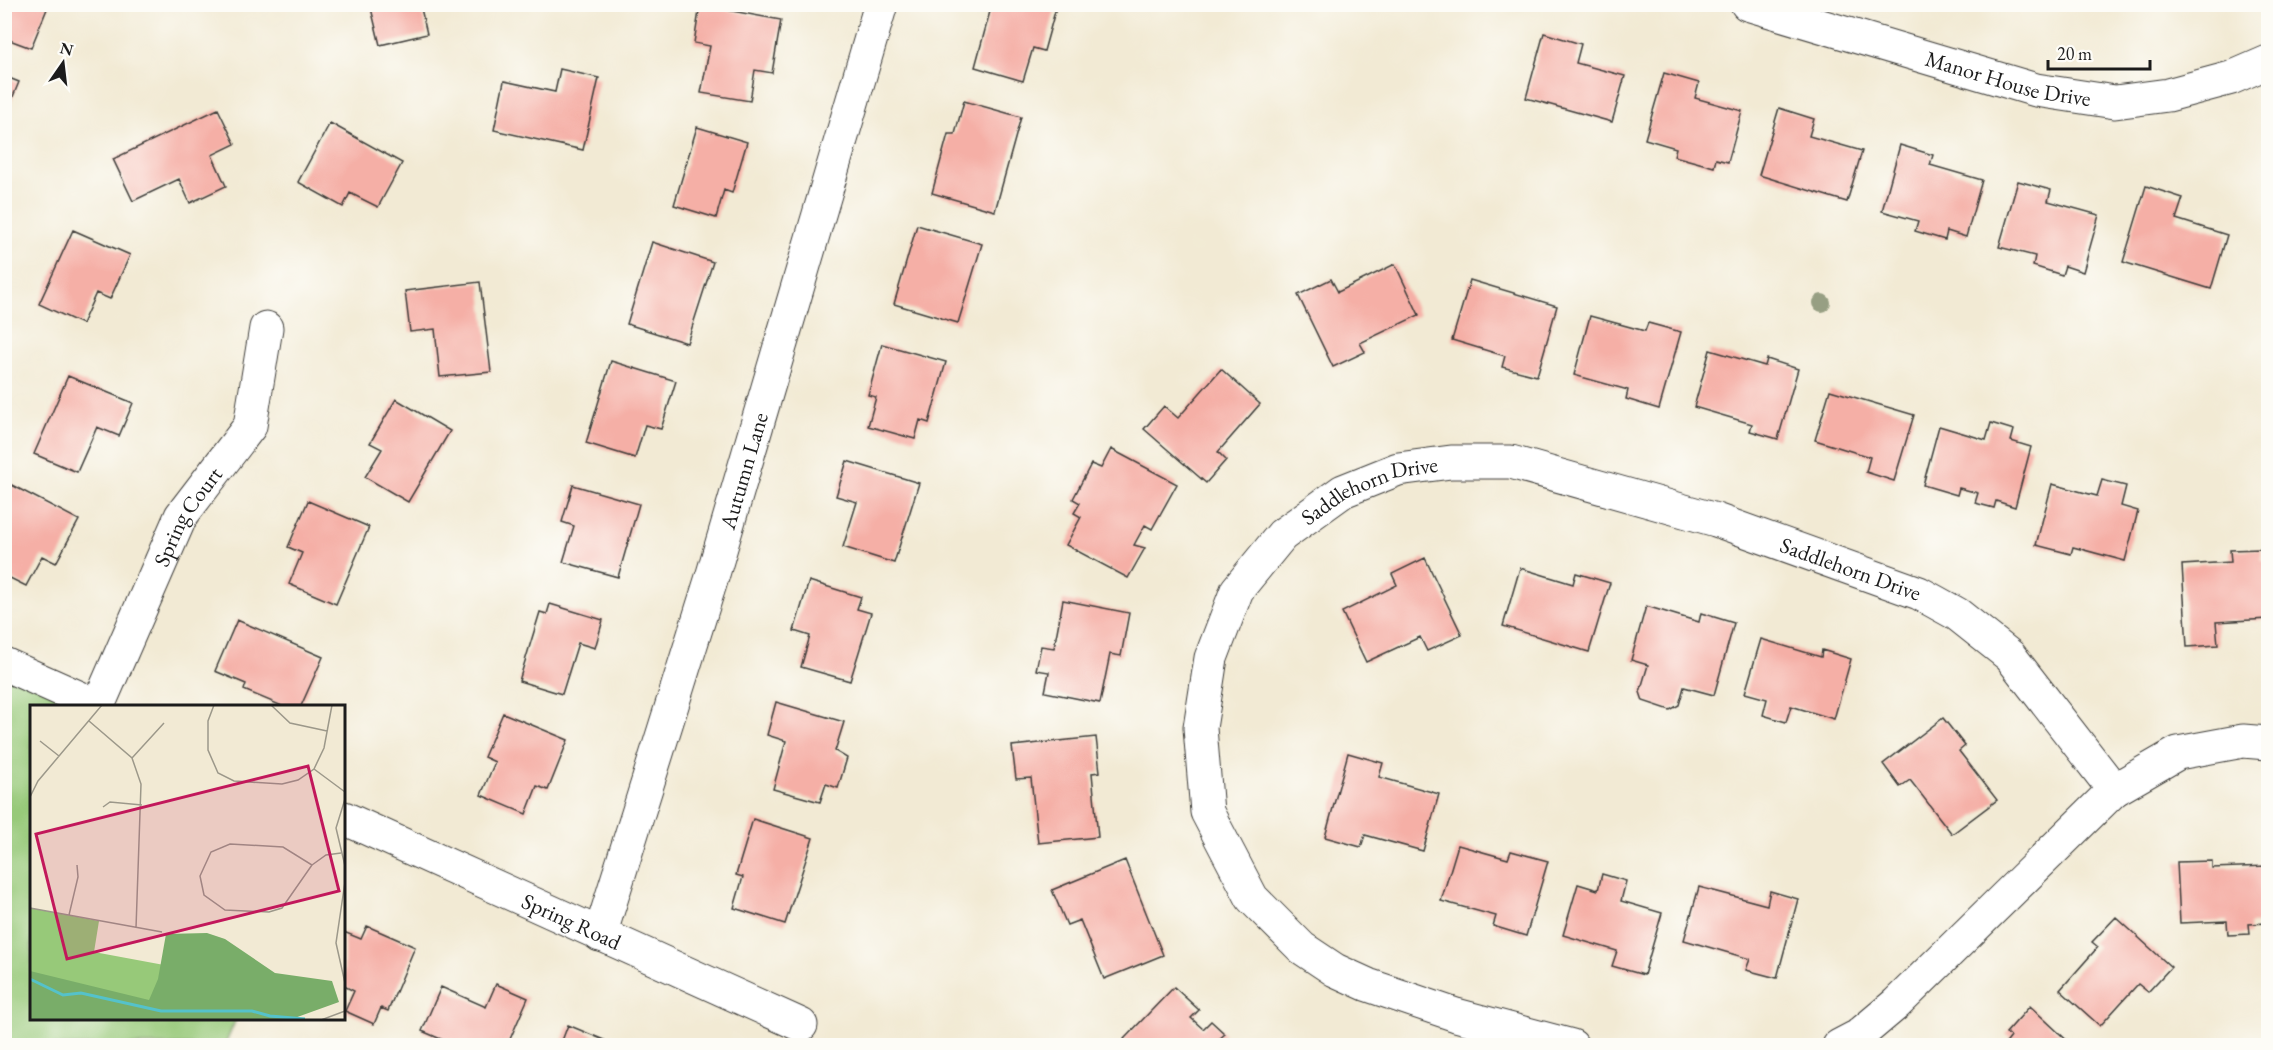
<svg xmlns="http://www.w3.org/2000/svg" width="2273" height="1050" font-family="'EB Garamond',serif">
  <rect width="100%" height="100%" fill="#fdfcf7"/>
  <filter id="ink" filterUnits="userSpaceOnUse"><feTurbulence type="fractalNoise" baseFrequency=".0167" numOctaves="2"/><feDisplacementMap in="SourceGraphic" scale="12" xChannelSelector="R" yChannelSelector="G"/><feConvolveMatrix kernelMatrix="1 2 1 2 8 2 1 2 1" color-interpolation-filters="sRGB"/></filter>
  <filter id="wash" filterUnits="userSpaceOnUse"><feTurbulence type="fractalNoise" baseFrequency=".008" numOctaves="4" result="noise"/><feDisplacementMap in="SourceGraphic" scale="24" xChannelSelector="R" yChannelSelector="G"/><feGaussianBlur stdDeviation="1.35" result="paint"/><feColorMatrix in="noise" values="0 0 0 0 0 0 0 0 0 0 0 0 0 0 0 0 0 1.4 0 .05"/><feComposite in="paint" operator="in"/></filter>
  <g filter="url(#wash)">
    <rect width="100%" height="100%" fill="#f2ead4"/>
    <path fill="#97c979" stroke="#5a724a" stroke-width="1.5" d="M5,664L98,706H32V1018L236,1019L225,1045L5,1046Z"/>
    <g id="blocks">
      <path fill="#f5afa6" d="M4,4H49L31,48L4,38Z
        M370,4H420L427,34L380,45Z
        M992,4H1057L1044,51L1033,48L1023,81L975,67Z
        M1446,4H1461L1451,12Z
        M700,5L781,20L772,73L755,70L750,101L701,93L710,46L694,43Z
        M1544,33L1581,44L1576,63L1625,76L1612,122L1526,98Z
        M560,69L599,78L583,150L494,130L504,81L555,92Z
        M1664,73L1699,83L1695,98L1742,111L1728,162L1716,159L1714,167L1674,156L1676,148L1645,139Z
        M4,76L19,82L5,116H4Z
        M964,101L1021,117L995,211L932,193L948,134H955Z
        M1779,108L1814,119L1809,136L1862,151L1847,202L1759,175Z
        M218,109L235,144L212,155L226,186L190,203L179,179L133,201L113,159Z
        M330,123L402,163L378,207L350,193L343,207L298,182Z
        M697,127L747,142L732,193L724,190L716,218L674,205Z
        M1900,145L1933,155L1930,165L1982,180L1966,237L1947,231L1945,240L1915,231L1918,221L1882,211Z
        M2018,181L2051,190L2048,201L2099,215L2083,272L2065,266L2062,275L2033,266L2035,256L1999,247Z
        M2146,186L2183,198L2176,219L2227,235L2211,289L2123,262Z
        M917,225L982,244L958,323L894,304Z
        M73,230L130,255L110,299L96,293L82,324L39,304Z
        M652,242L713,262L687,343L627,324Z
        M1395,264L1419,315L1360,343L1365,352L1333,367L1298,295L1331,279L1338,292Z
        M1470,280L1557,306L1537,376L1502,367L1505,356L1452,340Z
        M480,282L491,372L440,377L435,329L410,332L405,291Z
        M1590,316L1645,331L1648,323L1681,332L1659,409L1626,399L1628,390L1574,375Z
        M882,344L946,362L929,423L920,420L915,439L868,426L876,397L868,395Z
        M1710,350L1765,366L1767,359L1798,369L1778,439L1750,431L1752,424L1694,407Z
        M611,361L676,381L661,429L645,425L635,458L586,443Z
        M1221,369L1260,404L1218,452L1226,460L1206,483L1144,429L1164,406L1178,418Z
        M68,376L133,403L119,436L97,427L77,472L34,454Z
        M1830,390L1914,415L1894,481L1866,472L1870,457L1815,440Z
        M396,399L450,431L408,502L365,477L382,449L370,443Z
        M1991,423L2014,430L2011,441L2031,447L2015,507L1996,501L1994,508L1975,503L1978,493L1959,488L1957,495L1923,485L1939,426L1986,440Z
        M1111,449L1177,484L1152,529L1145,525L1134,545L1145,548L1128,578L1066,545L1081,517L1074,513L1080,503L1073,499L1091,464L1101,468Z
        M847,461L919,483L894,563L843,547L857,502L836,496Z
        M2102,480L2126,486L2121,506L2138,511L2125,561L2073,547L2071,554L2036,545L2052,484L2097,496Z
        M4,481L79,520L56,563L42,556L26,586L4,575Z
        M573,485L639,504L618,577L563,562L574,526L562,522Z
        M308,501L369,527L336,604L289,584L302,553L288,547Z
        M2261,549L2262,561L2268,560V619L2216,622L2218,645L2187,647L2182,565L2231,562L2230,550Z
        M1425,558L1462,635L1427,651L1420,637L1366,662L1342,612L1397,585L1392,574Z
        M1520,568L1573,584L1576,573L1610,583L1589,652L1503,626Z
        M809,581L861,597L857,609L871,613L850,681L801,667L810,636L794,631Z
        M1063,600L1129,613L1121,656L1110,654L1100,703L1045,692L1049,672L1036,670L1041,646L1054,648Z
        M550,604L603,620L595,648L578,643L562,694L519,681L540,612L547,614Z
        M1646,606L1699,622L1701,613L1734,623L1714,695L1684,687L1679,705L1670,710L1643,701L1640,692L1648,665L1631,660Z
        M237,620L323,657L301,706H282L244,690L246,684L215,671Z
        M1761,639L1821,657L1822,650L1851,659L1834,719L1791,706L1786,722L1763,715L1767,699L1745,693Z
        M776,702L844,722L835,751L847,758L838,788L826,784L820,802L773,789L786,741L767,735Z
        M503,713L568,740L548,790L537,786L526,814L481,795L495,762L484,757Z
        M1943,718L1965,746L1959,751L1997,800L1952,834L1910,780L1900,787L1883,764Z
        M1096,737L1100,772L1092,773L1098,837L1038,843L1031,778L1016,779L1012,746Z
        M1348,753L1383,763L1379,777L1439,794L1423,851L1365,835L1361,847L1325,837Z
        M753,819L813,838L785,924L734,908L743,877L736,875Z
        M1458,845L1508,859L1511,851L1548,861L1526,936L1493,926L1496,916L1441,901Z
        M1125,860L1163,955L1104,979L1080,920L1067,925L1052,890Z
        M2212,861V868L2268,866V923L2249,924L2250,934L2228,935L2227,921L2180,923L2177,862Z
        M1602,874L1626,881L1621,901L1662,913L1644,975L1612,966L1617,951L1563,935L1578,884L1598,890Z
        M1699,887L1767,905L1770,891L1798,899L1777,978L1746,970L1750,959L1684,940Z
        M2116,917L2171,967L2148,992L2138,984L2100,1026L2060,990L2098,947L2092,942Z
        M367,926L415,947L388,1011L381,1008L374,1024L345,1011L354,991L344,986V932L361,939Z
        M496,984L528,998L507,1046H457L422,1031L441,987L486,1007Z
        M1174,987L1199,1010L1191,1018L1203,1029L1211,1021L1225,1034L1219,1039L1226,1046H1130L1124,1039Z
        M2030,1006L2073,1046H2004L2011,1037L2006,1033Z
        M568,1025L616,1045V1046H560Z"/>
    </g>
  </g>
  <g filter="url(#ink)">
    <use href="#blocks" fill-opacity="0" stroke="#3c3b38" stroke-width="1.5"/>
    <g fill="none" stroke-linecap="round" stroke-linejoin="round">
      <defs>
        <g id="minor">
          <path id="s1" d="M1747,4L2036,90L2115,102L2168,95L2231,78L2268,62"/>
          <path d="M4,664L98,706"/>
          <path id="s2" d="M98,706L181,516L250,426L266,328"/>
          <path d="M2114,790L2178,753L2243,741L2268,743"/>
          <path id="s3" d="M344,818L801,1025"/>
          <path id="s4" d="M600,935L713,574L881,4"/>
          <path id="s5" d="M1572,1046L1456,1015L1368,985L1335,970L1302,948L1252,898L1207,812L1200,728L1211,658L1237,590L1282,535L1343,491L1398,469L1451,462H1511L1716,520L1919,593L1957,614L2010,656L2114,790L1896,1004L1858,1036L1839,1046"/>
        </g>
      </defs>
      <use href="#minor" stroke="#3c3b38" stroke-width="35"/>
      <use href="#minor" stroke="#fff" stroke-width="33"/>
    </g>
    <circle fill="#979f83" cx="1822" cy="303" r="9"/>
  </g>
  <g text-anchor="middle" stroke-width="5" stroke-linejoin="round" paint-order="stroke">
    <g font-size="22" fill="#1c1c1c" stroke="#fdfcf7">
      <text dy="8" stroke="none"><textPath href="#s1" startOffset="272">Manor House Drive</textPath></text>
      <text dy="8" stroke="none"><textPath href="#s4" startOffset="486">Autumn Lane</textPath></text>
      <text dy="8" stroke="none"><textPath href="#s5" startOffset="856">Saddlehorn Drive</textPath></text>
      <text dy="8" stroke="none"><textPath href="#s2" startOffset="210">Spring Court</textPath></text>
      <text dy="8" stroke="none"><textPath href="#s5" startOffset="1360">Saddlehorn Drive</textPath></text>
      <text dy="8" stroke="none"><textPath href="#s3" startOffset="250">Spring Road</textPath></text>
    </g>
  </g>
  <g transform="translate(30 705)">
    <rect width="315" height="315" fill="#f2ead4"/>
    <path d="M0,203L69,216L64,247L134,260L125,315H0Z" fill="#97c979"/>
    <path d="M177,228L195,234L245,268L302,276L309,297L259,315H0V266L119,295L128,274L136,229Z" fill="#79ad69"/>
    <path fill="none" stroke="#55c2ca" stroke-width="3" d="M0,274L33,290L51,288L131,306H222L240,311L275,314"/>
    <path fill="none" stroke="#9c988a" stroke-width="1.5" d="M184,0L178,16V45L188,68L204,76L252,79L268,75L284,64L294,43L302,0M241,0L260,18L297,26M59,16L102,53L111,79L106,223M10,36L29,51M102,53L134,18M284,64L315,87M0,92L8,76L72,0M315,94L306,123L315,161M73,102L80,97L112,100M200,139L253,142L282,160L252,203L239,207L195,205L174,190L170,171L181,147ZM282,160L296,150L311,148M315,177L306,238L315,278M0,203L132,227M39,210L48,172L47,160M291,315L315,306"/>
    <path fill="#c2185b" fill-opacity="0.15" stroke="#c2185b" stroke-width="3" d="M278,61L309,186L37,254L6,129Z"/>
    <rect width="315" height="315" fill="none" stroke="#1c1c1c" stroke-width="3"/>
  </g>
  <rect width="2273" height="1050" fill="none" stroke="#fdfcf7" stroke-width="24"/>
  <g transform="translate(63 63) rotate(14)" stroke="#fdfcf7" stroke-width="4.5" paint-order="stroke">
  <path d="M0-4.5L10 22L0 15L-10 22Z" fill="#1c1c1c"/>
  <text y="-9" font-size="16" font-weight="bold" text-anchor="middle" fill="#1c1c1c">N</text>
  </g>
  <path d="M2048 60v9h102v-9" fill="none" stroke="#1c1c1c" stroke-width="3"/>
  <text x="2057" y="60" font-size="18" fill="#1c1c1c" stroke="#fdfcf7" stroke-width="4.5" paint-order="stroke">20 m</text>
</svg>
